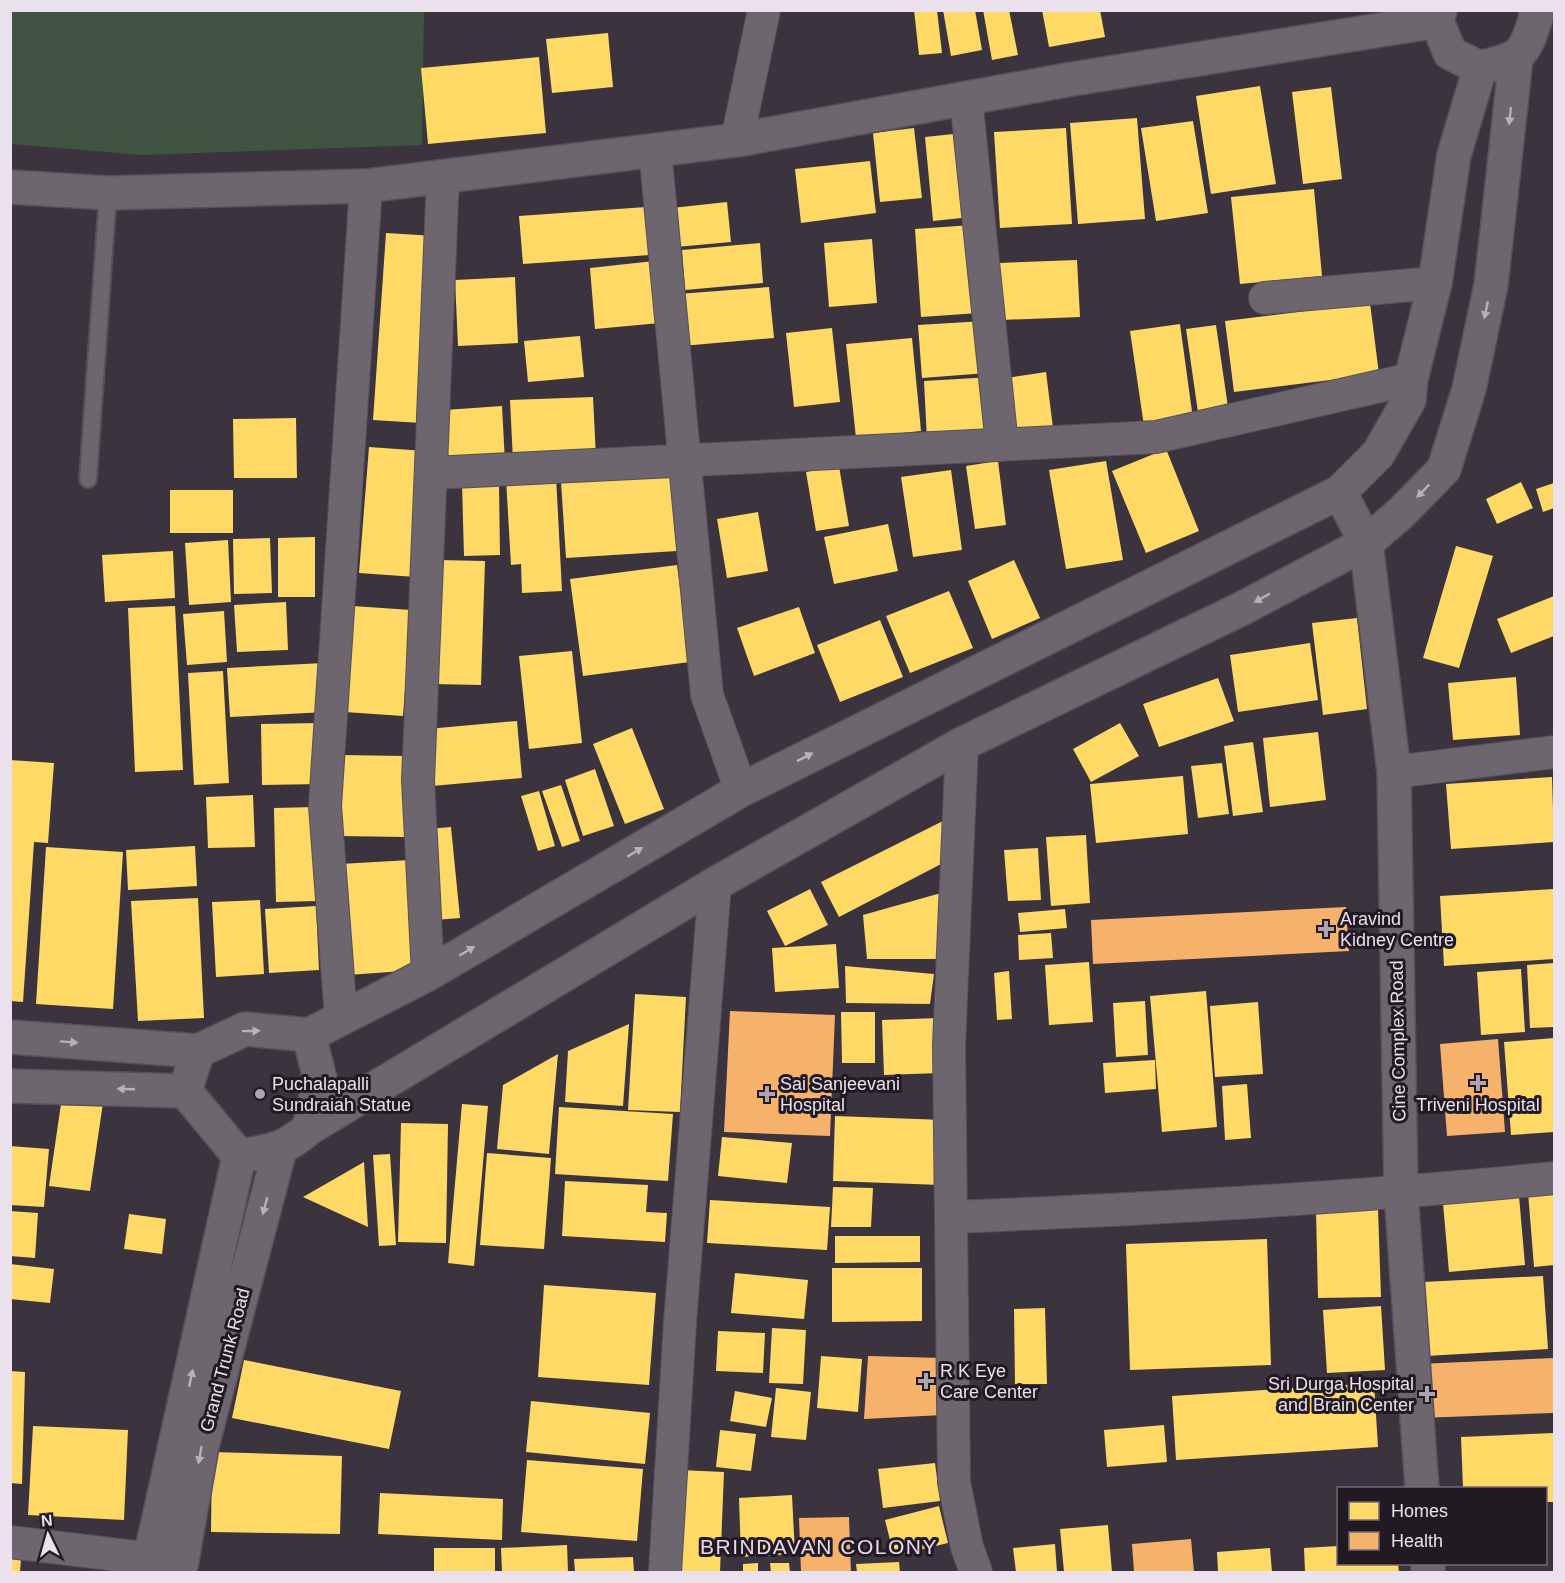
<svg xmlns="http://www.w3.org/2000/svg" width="1565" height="1583" font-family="Helvetica,sans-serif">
  <rect width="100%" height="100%" fill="#3b333e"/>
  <path fill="#405441" d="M10,11H424L422,145L141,155L11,144Z"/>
  <path fill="#ffd966" d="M914,10H937L942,53L919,55Z
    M943,10H975L982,50L951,56Z
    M983,10H1009L1018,55L992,60Z
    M1042,10H1100L1105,37L1049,47Z
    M608,33L613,87L552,93L546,39Z
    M539,57L546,133L428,144L421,68Z
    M1260,86L1276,184L1211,194L1196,96Z
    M1331,87L1342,179L1303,184L1292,92Z
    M1137,118L1145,219L1078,224L1070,123Z
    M1193,121L1208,213L1156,221L1141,128Z
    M914,128L922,198L880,202L873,133Z
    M1066,128L1072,224L1000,228L994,132Z
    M963,133L971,217L933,221L925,137Z
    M870,161L876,213L801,223L795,169Z
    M1314,189L1322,276L1240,284L1231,197Z
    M727,202L731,242L676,247L672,208Z
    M646,207L650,255L523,264L519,216Z
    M972,225L979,313L921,317L915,229Z
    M386,233L435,236L421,423L373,420Z
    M872,239L877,303L829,307L824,243Z
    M760,243L763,283L685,290L682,250Z
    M1077,260L1080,317L1001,320L999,263Z
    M654,261L660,323L595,329L590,268Z
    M515,277L518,343L458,346L455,280Z
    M769,287L774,338L682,346L678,294Z
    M1370,303L1379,374L1234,392L1225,321Z
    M984,321L987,373L922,378L918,325Z
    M1180,324L1193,419L1144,426L1130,331Z
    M1216,325L1229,414L1199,419L1186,329Z
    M832,328L840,402L794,407L786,333Z
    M580,336L584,377L528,382L524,341Z
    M912,338L921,431L856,438L846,344Z
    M1046,372L1053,428L1008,434L1000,379Z
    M992,377L995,436L927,440L924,381Z
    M593,397L596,457L513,461L510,400Z
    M502,406L505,463L449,466L445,410Z
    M296,418L297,478H234L233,419Z
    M369,447L425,451L416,577L359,573Z
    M1166,449L1199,531L1146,553L1112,471Z
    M998,461L1006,525L975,529L966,466Z
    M1106,461L1123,560L1066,569L1049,470Z
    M839,466L849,526L816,531L806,472Z
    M951,470L962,550L913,557L901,477Z
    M672,474L677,551L566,558L561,482Z
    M556,476L562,591L522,593L521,564L511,565L506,479Z
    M1521,482L1533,508L1497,524L1486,499Z
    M1554,483V508L1543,512L1536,489Z
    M462,484H499L500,555L464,556Z
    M170,490H233V533H170Z
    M758,512L768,571L727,578L717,519Z
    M888,524L898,571L834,584L824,537Z
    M315,537V597H278V538Z
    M270,538L272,593L234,594L233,539Z
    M228,540L231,602L189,605L185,543Z
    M1456,546L1493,556L1459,668L1423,658Z
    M173,551L175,598L105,602L102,555Z
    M437,560L485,561L481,685L434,684Z
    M1014,560L1040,618L992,639L968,581Z
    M677,565L690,662L583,676L570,579Z
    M949,591L973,648L910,673L886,616Z
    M1554,596V636L1511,653L1497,619Z
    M286,602L288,650L237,652L234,605Z
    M175,606L183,770L135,772L128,608Z
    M353,606L411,610L403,716L345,712Z
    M799,607L815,653L754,676L737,628Z
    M224,611L227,662L187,665L183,614Z
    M1357,618L1367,709L1323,715L1312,623Z
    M880,620L903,677L840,702L817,645Z
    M1310,643L1318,700L1238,712L1230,655Z
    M572,651L582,743L529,749L519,656Z
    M324,663L326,712L230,717L227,668Z
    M223,671L229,783L194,785L188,673Z
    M1516,677L1520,735L1453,740L1448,683Z
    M1218,678L1234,721L1159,747L1143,704Z
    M517,721L522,778L432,786L427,729Z
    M320,723L321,784L262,785L261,724Z
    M1120,723L1139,756L1091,782L1073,749Z
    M632,728L664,809L625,824L593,744Z
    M1318,732L1326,800L1270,807L1263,738Z
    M1253,742L1263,812L1233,816L1224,746Z
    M342,755L405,756L404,837L341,836Z
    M10,760L54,763L48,843L34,842L23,1002L10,1001Z
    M1222,763L1229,814L1198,818L1191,766Z
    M595,769L614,826L583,836L565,780Z
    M1183,776L1188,834L1096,843L1090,784Z
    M1552,777L1554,842L1451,849L1446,784Z
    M561,785L580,841L562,847L542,791Z
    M539,791L555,846L538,851L521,796Z
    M253,795L255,847L208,848L206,797Z
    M315,807L317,901L276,902L274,808Z
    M949,818L947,861L839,917L821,882Z
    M451,827L460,918L435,920L427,829Z
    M1086,835L1090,903L1051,906L1046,837Z
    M195,846L197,886L128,890L126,850Z
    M46,847L123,852L113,1009L36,1004Z
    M1038,848L1041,900L1008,901L1004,850Z
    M410,860L417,970L348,975L340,864Z
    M810,889L828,925L785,946L767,911Z
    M1554,889V959L1444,966L1440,896Z
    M941,893V959H867L863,915Z
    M198,898L204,1018L138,1021L131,901Z
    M260,900L264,974L216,977L212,902Z
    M316,906L319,970L269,973L265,909Z
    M1065,909L1067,928L1020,932L1018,913Z
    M1051,933L1053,958L1019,960L1018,935Z
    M836,944L839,988L775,992L772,948Z
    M1089,962L1093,1022L1049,1025L1045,965Z
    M1554,963V1027L1530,1028L1527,965Z
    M845,966L934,974L930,1004L846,1003Z
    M1521,969L1525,1032L1481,1035L1477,972Z
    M1009,971L1012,1019L997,1020L994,973Z
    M1206,991L1217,1127L1162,1132L1150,996Z
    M635,994L686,997L680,1112L628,1110Z
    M1145,1001L1148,1055L1116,1057L1113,1003Z
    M1258,1002L1263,1074L1215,1077L1210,1006Z
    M841,1012H875V1063H842Z
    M939,1018L940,1073L884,1075L882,1020Z
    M629,1024L623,1106L565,1102L568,1051Z
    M1554,1038V1132L1511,1135L1504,1042Z
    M558,1054L549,1154L497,1149L503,1085Z
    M1155,1060L1156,1089L1105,1093L1103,1063Z
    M1247,1084L1251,1138L1225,1140L1222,1086Z
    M62,1097L103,1103L90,1191L49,1186Z
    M462,1104L488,1106L474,1266L448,1263Z
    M559,1107L673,1114L668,1181L555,1174Z
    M835,1116L944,1120L941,1185L833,1181Z
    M401,1123L448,1124L446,1243L398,1242Z
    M722,1137L792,1143L787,1183L718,1176Z
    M10,1146L49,1149L44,1207L10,1205Z
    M487,1153L551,1158L544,1249L480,1245Z
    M390,1154L396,1245L379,1246L373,1155Z
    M364,1162L368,1227L303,1197Z
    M565,1181L648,1185L646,1212L667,1213L665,1242L562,1236Z
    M833,1187L873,1188L871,1227H831Z
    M1553,1190L1554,1265L1534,1267L1528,1192Z
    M1519,1196L1525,1265L1449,1272L1443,1203Z
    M710,1200L830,1207L827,1250L707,1243Z
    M1378,1209L1381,1297L1318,1298L1316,1210Z
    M10,1211L38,1213L35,1258L10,1256Z
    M129,1214L166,1219L162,1254L124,1249Z
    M835,1236H920V1262L835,1263Z
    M1267,1239L1271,1365L1130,1370L1126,1244Z
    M10,1264L54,1269L50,1303L10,1299Z
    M832,1268H922V1321L832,1322Z
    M735,1273L808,1280L804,1319L731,1313Z
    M1543,1276L1548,1349L1426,1356L1423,1282Z
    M544,1285L656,1293L649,1385L538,1377Z
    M1381,1306L1385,1370L1327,1373L1323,1310Z
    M1045,1308L1047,1384H1015L1014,1309Z
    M772,1328L806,1330L803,1384L769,1383Z
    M718,1331L765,1333L763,1373L716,1371Z
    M821,1356L862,1359L858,1412L817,1408Z
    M244,1360L401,1391L389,1449L232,1418Z
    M10,1371L25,1372L22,1484L10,1483Z
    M1374,1383L1378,1447L1176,1460L1172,1396Z
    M776,1388L811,1392L806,1440L771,1437Z
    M735,1391L772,1398L766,1427L730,1421Z
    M531,1401L650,1413L645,1464L526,1452Z
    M1164,1425L1167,1462L1107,1467L1104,1430Z
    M33,1426L128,1430L124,1520L28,1515Z
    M720,1430L756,1434L751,1471L716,1467Z
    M1554,1433V1502H1546V1488H1463L1461,1437Z
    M212,1452L342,1456L340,1534L211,1532Z
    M527,1460L643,1469L637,1541L521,1532Z
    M935,1463L940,1501L883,1508L878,1469Z
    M680,1470L724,1472L720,1572H677Z
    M380,1493L503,1499L502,1540L378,1534Z
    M792,1495L795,1554L741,1557L739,1498Z
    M939,1506L948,1543L894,1556L885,1520Z
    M1108,1525L1112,1572H1064L1060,1529Z
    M1055,1544L1057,1572H1016L1013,1548Z
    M567,1545L568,1572H502L501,1548Z
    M1338,1546V1564H1398L1399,1572H1305L1304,1548Z
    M434,1548H495V1572H434Z
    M1270,1548L1272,1572H1218L1217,1552Z
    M633,1557L634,1572H575L574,1559Z
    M10,1558L21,1559L20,1572H10Z
    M899,1562L900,1572H857L856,1564Z
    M758,1563V1572H743V1564Z
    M770,1563H789L790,1572H771Z"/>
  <path fill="#f6b26b" d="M1346,907L1349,951L1093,964L1091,920Z
    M730,1011L835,1015L830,1136L724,1132Z
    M1498,1039L1505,1132L1447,1136L1440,1044Z
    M868,1356L942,1358L943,1415L864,1419Z
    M1554,1358V1413L1420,1418L1418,1364Z
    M849,1517L851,1572H801L799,1518Z
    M1191,1539L1194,1572H1134L1132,1544Z"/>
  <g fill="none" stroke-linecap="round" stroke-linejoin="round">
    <defs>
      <path id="service" d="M88,479L108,193"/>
      <path id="minor" d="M966,98L1002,445
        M737,140L764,10
        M655,150L707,695L741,790
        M1265,298L1435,283
        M432,473L1156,437L1411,379
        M962,744L949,1045L954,1482L967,1547L976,1572
        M1394,772L1554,752
        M428,974L418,780L443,176
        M341,1018L325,806L366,186
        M951,1217C1153,1209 1354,1198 1554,1178
        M10,1542L152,1559
        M665,1572L680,1322L715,884"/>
      <path id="tertiary" d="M10,1037L198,1051
        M10,1086L185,1091"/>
      <path id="secondary" d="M1440,10L1437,21L1450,53L1480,68C1522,57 1524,57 1537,14L1535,10
        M1480,68L1454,155L1435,283L1411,379L1409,400L1378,454L1340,492L741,790L428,974L309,1035L245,1029L198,1051L185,1091L239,1156C270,1151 285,1150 309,1128L715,884L962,744L1241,609L1366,543L1401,513L1444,469L1469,389L1491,285L1516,58
        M10,187L108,193L366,186L737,140L1072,79L1437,21
        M1340,492L1366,543L1394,772L1401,1193L1422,1488
        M309,1128L320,1079L309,1035
        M1428,1564V1572
        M147,1572L239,1156
        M180,1572L202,1446L280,1149"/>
    </defs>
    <use href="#service" stroke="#575059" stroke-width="20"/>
    <use href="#minor" stroke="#575059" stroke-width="34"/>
    <use href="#tertiary" stroke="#575059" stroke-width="36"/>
    <use href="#secondary" stroke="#575059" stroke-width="36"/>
    <use href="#service" stroke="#6d666e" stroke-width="16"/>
    <use href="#minor" stroke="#6d666e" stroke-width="32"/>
    <use href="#tertiary" stroke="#6d666e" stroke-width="33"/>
    <use href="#secondary" stroke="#6d666e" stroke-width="33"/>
  </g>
  <defs><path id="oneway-solid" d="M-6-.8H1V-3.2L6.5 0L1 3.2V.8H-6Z" transform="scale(1.5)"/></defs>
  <g fill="#b9b0ba">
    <use href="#oneway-solid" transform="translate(1510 116) rotate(96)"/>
    <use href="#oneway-solid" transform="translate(1486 310) rotate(102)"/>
    <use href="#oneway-solid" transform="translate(1423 491) rotate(134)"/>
    <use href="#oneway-solid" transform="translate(1262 598) rotate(151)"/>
    <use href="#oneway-solid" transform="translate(805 757) rotate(-27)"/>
    <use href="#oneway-solid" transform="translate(635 852) rotate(-31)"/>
    <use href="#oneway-solid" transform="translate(467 951) rotate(-31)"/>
    <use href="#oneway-solid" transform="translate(251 1031) rotate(-1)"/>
    <use href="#oneway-solid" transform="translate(69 1042) rotate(4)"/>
    <use href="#oneway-solid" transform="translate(126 1089) rotate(-178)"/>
    <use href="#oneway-solid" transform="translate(265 1206) rotate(105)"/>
    <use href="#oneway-solid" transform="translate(191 1378) rotate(-78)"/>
    <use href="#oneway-solid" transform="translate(200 1455) rotate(100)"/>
  </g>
  <g fill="#ada4b0" stroke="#211a23" stroke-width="2">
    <path d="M1323 920h6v6h6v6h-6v6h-6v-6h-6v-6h6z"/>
    <path d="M1475 1074h6v6h6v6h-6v6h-6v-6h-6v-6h6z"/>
    <circle cx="260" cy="1094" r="6"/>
    <path d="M764 1085h6v6h6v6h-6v6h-6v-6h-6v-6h6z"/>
    <path d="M923 1372h6v6h6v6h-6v6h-6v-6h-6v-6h6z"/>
    <path d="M1424 1385h6v6h6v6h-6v6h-6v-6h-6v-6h6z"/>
  </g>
  <g text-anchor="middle" stroke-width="6" stroke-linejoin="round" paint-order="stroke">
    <g font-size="18" fill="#ebe1ed" stroke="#211a23" text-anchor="start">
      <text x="1340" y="925">Aravind<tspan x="1340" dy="21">Kidney Centre</tspan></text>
      <text x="272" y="1090">Puchalapalli<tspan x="272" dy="21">Sundraiah Statue</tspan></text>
      <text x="780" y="1090">Sai Sanjeevani<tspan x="780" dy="21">Hospital</tspan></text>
      <text x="1478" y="1111" text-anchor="middle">Triveni Hospital</text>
      <text x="940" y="1377">R K Eye<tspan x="940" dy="21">Care Center</tspan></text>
      <text x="1414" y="1390" text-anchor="end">Sri Durga Hospital<tspan x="1414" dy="21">and Brain Center</tspan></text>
    </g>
    <g font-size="18" fill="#ebe1ed" stroke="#211a23">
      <text transform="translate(1398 1041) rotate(-91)" y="6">Cine Complex Road</text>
      <text transform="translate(225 1360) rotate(-75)" y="6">Grand Trunk Road</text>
    </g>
    <g font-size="21" letter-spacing="1.5" fill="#ead6ee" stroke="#211a23">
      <text x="819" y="1554">BRINDAVAN COLONY</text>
    </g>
  </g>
  <rect width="1565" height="1583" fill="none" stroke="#ebe1ed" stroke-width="24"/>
  <rect x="1337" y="1487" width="210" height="78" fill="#211a23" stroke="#726a74" stroke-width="1.5"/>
  <rect x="1349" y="1502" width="30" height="18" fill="#ffd966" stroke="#726a74" stroke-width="1.5"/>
  <text x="1391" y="1517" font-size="18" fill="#ebe1ed">Homes</text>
  <rect x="1349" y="1532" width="30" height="18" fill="#f6b26b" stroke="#726a74" stroke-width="1.5"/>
  <text x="1391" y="1547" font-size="18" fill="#ebe1ed">Health</text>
  <g transform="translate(48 1535) rotate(355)" stroke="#211a23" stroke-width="4.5" paint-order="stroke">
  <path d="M0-4.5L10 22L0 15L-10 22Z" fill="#ebe1ed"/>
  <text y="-9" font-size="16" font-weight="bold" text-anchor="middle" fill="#ebe1ed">N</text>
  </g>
</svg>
